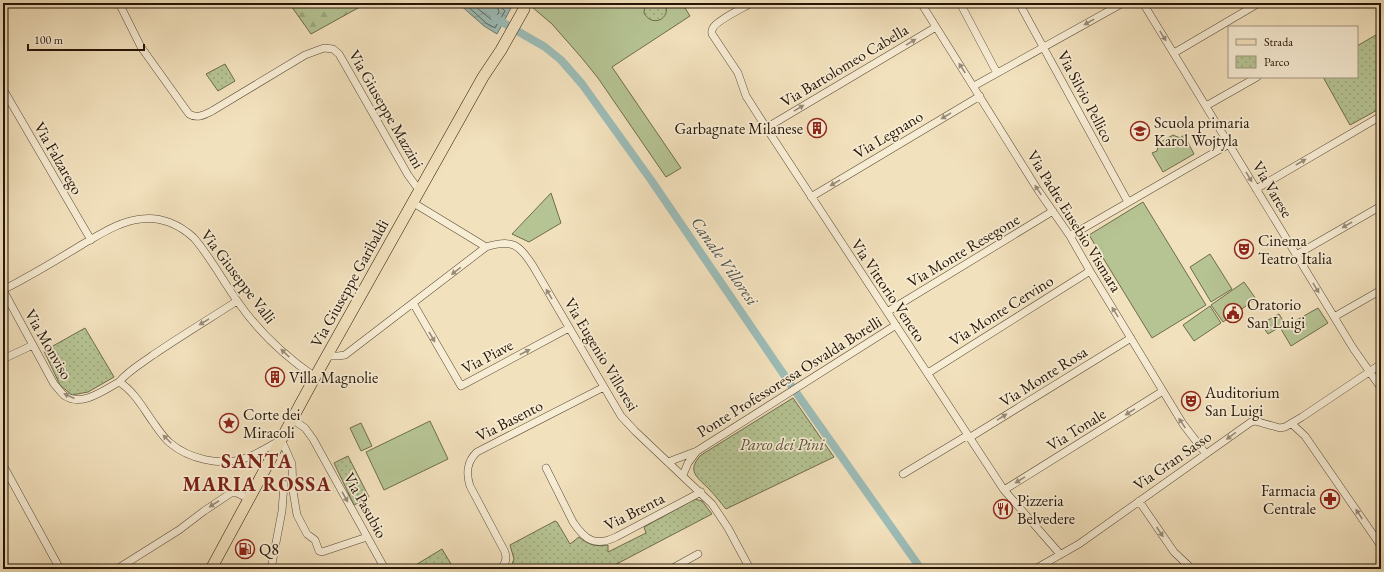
<svg xmlns="http://www.w3.org/2000/svg" width="1384" height="572" font-family="'EB Garamond',serif">
  <defs>
    <pattern id="forest-firs" width="22" height="20" patternUnits="userSpaceOnUse"><rect width="22" height="20" fill="#b6c494"/><path d="M5 1l3.5 6h-7zM16 11l3.5 6h-7z" fill="#9ca87e"/></pattern>
    <pattern id="park-dots" width="8" height="8" patternUnits="userSpaceOnUse"><rect width="8" height="8" fill="#b6c494"/><path d="M2 2h.1M6 6h.1" fill="none" stroke="#9ca87e" stroke-width="1.8" stroke-linecap="round"/></pattern>
    <pattern id="water-waves" width="16" height="10" patternUnits="userSpaceOnUse"><rect width="16" height="10" fill="#9cbcb7"/><path d="M0 5q4-4 8 0t8 0" fill="none" stroke="#86a19c"/></pattern>
  </defs>
  <rect width="100%" height="100%" fill="#f2e1bd"/>
  <filter id="stains"><feTurbulence type="fractalNoise" baseFrequency=".005" numOctaves="4"/><feColorMatrix values="0 0 0 0 .2 0 0 0 0 .09 0 0 0 0 .02 0 0 0 .5 -.17"/></filter>
  <radialGradient id="worn" r=".72"><stop offset=".6" stop-color="#630" stop-opacity="0"/><stop offset="1" stop-color="#630" stop-opacity=".3"/></radialGradient>
  <path fill="#b6c494" stroke="#6e6c4c" d="M535,3H682L690,16L612,67L681,168L666,177L598,78L581,57L552,24L532,7Z
    M1173,135L1180,138L1184,135L1194,154L1163,172L1152,153L1157,151L1159,143Z
    M551,193L561,223L529,242L512,234Z
    M1143,202L1206,305L1152,338L1089,235Z
    M1210,254L1232,289L1211,302L1190,267Z
    M1244,282L1256,299L1223,322L1211,305Z
    M1210,306L1221,323L1194,341L1183,325Z
    M1318,308L1328,323L1291,346L1281,329Z
    M1279,314L1285,324L1268,334L1261,324Z
    M430,421L448,459L384,490L366,452Z
    M361,423L372,446L361,451L350,428Z"/>
  <path fill="url(#forest-firs)" stroke="#6e6c4c" d="M289,3H367L311,34Z"/>
  <path fill="url(#park-dots)" stroke="#6e6c4c" d="M645,3H665C672,19 652,28 644,13Z
    M1381,32V108L1350,125L1323,77H1357V46Z
    M225,64L235,81L218,91L206,74Z
    M85,328L114,377L88,392L72,395L60,385L44,351Z
    M793,398L834,457L726,509C720,502 715,495 709,489C697,477 686,471 701,455Z
    M348,456L369,497L354,505L334,463Z
    M695,499L702,501L712,514L607,569H510L514,559L510,545L555,521L557,522L570,544L579,537C588,545 597,547 608,545V552L646,533L644,527Z
    M442,549L454,569H409Z"/>
  <path fill="url(#water-waves)" stroke="#6c7970" d="M458,3H502L511,8L497,34L484,26Z"/>
  <g fill="none" stroke-linecap="round" stroke-linejoin="round">
    <path stroke="#60685e" stroke-width="1" d="M464,3L486,23L495,28L505,11L501,7V3
      M471,3L493,21L499,12L496,3"/>
    <path stroke="#9cbcb7" stroke-width="8" d="M495,18L545,47L561,60L582,84L651,180L793,388L921,569"/>
    <defs>
      <path id="street" d="M119,3L141,47L189,114C197,119 204,115 212,111L305,55L324,48L333,49L339,54L408,175L419,190
        M751,3C743,8 716,21 713,28C711,31 712,32 712,34L738,73L746,96L769,132L1004,490L1060,554
        M921,3L1038,190L1070,236L1090,271L1183,424L1206,454
        M960,3L997,73
        M1019,3L1128,202
        M1143,3L1353,348L1381,388
        M1174,53L1259,3
        M974,86L1123,3
        M3,89L91,240
        M1206,106L1257,77
        M766,128L936,27
        M1256,189L1381,116
        M811,197L980,96
        M412,202L486,247
        M1070,236L1229,144
        M1296,255L1381,206
        M3,290C30,276 57,260 83,244C101,234 120,221 141,219C161,216 180,225 194,238C211,258 223,281 238,302C258,331 286,357 315,377
        M3,290L54,384C58,388 61,393 65,396C82,407 104,390 119,382C134,391 143,408 153,422C158,429 163,437 170,443C189,459 220,466 243,459C256,455 268,447 279,441
        M413,303L461,386L569,328
        M887,312L1053,211
        M1334,317L1381,290
        M327,356H338L345,355L486,247C512,239 519,244 533,266L621,416L635,431L712,504L728,528L750,569
        M3,359L33,345
        M928,373L1090,271
        M119,382C128,371 142,363 153,355C181,336 209,319 237,301
        M292,419L305,428L313,439L385,569
        M1292,424L1305,436L1381,546
        M969,438L1131,338
        M281,439L292,464L293,491L297,515L307,534L315,540L319,551L322,552L367,537
        M668,462L697,451L896,325
        M3,465L60,569
        M546,468L573,522C585,540 595,547 616,537L701,492
        M903,474L968,435
        M683,475L688,463L697,451
        M1004,490L1163,391
        M1139,501L1174,552L1192,569
        M117,569L179,530L204,511L231,493H237L248,498
        M271,569L282,511L284,484
        M499,569C506,565 507,559 505,552L470,486C466,474 467,461 477,452L604,387
        M671,569L698,554
        M1035,569L1079,544L1251,422L1255,421L1280,428L1285,427L1302,417L1381,364"/>
      <path id="primary" d="M211,569L315,377L483,77L501,50L524,9L525,3"/>
    </defs>
    <use href="#street" stroke="#584833" stroke-width="8"/>
    <use href="#primary" stroke="#251505" stroke-width="12"/>
    <use href="#street" stroke="#f7ecd4" stroke-width="7"/>
    <use href="#primary" stroke="#f2e1bd" stroke-width="11"/>
  </g>
  <defs><path id="oneway-solid" d="M-6-.8H1V-3.2L6.5 0L1 3.2V.8H-6Z"/></defs>
  <g fill="#988b77">
    <use href="#oneway-solid" transform="translate(1089 22) rotate(151)"/>
    <use href="#oneway-solid" transform="translate(1163 36) rotate(58)"/>
    <use href="#oneway-solid" transform="translate(911 42) rotate(-31)"/>
    <use href="#oneway-solid" transform="translate(962 68) rotate(-123)"/>
    <use href="#oneway-solid" transform="translate(799 108) rotate(-31)"/>
    <use href="#oneway-solid" transform="translate(946 116) rotate(149)"/>
    <use href="#oneway-solid" transform="translate(1301 162) rotate(-30)"/>
    <use href="#oneway-solid" transform="translate(1249 177) rotate(59)"/>
    <use href="#oneway-solid" transform="translate(835 183) rotate(149)"/>
    <use href="#oneway-solid" transform="translate(1038 190) rotate(-123)"/>
    <use href="#oneway-solid" transform="translate(1347 225) rotate(150)"/>
    <use href="#oneway-solid" transform="translate(456 271) rotate(143)"/>
    <use href="#oneway-solid" transform="translate(1316 288) rotate(59)"/>
    <use href="#oneway-solid" transform="translate(549 294) rotate(-121)"/>
    <use href="#oneway-solid" transform="translate(1115 312) rotate(-122)"/>
    <use href="#oneway-solid" transform="translate(204 322) rotate(149)"/>
    <use href="#oneway-solid" transform="translate(432 337) rotate(60)"/>
    <use href="#oneway-solid" transform="translate(525 352) rotate(-28)"/>
    <use href="#oneway-solid" transform="translate(285 353) rotate(-137)"/>
    <use href="#oneway-solid" transform="translate(69 396) rotate(-156)"/>
    <use href="#oneway-solid" transform="translate(1130 412) rotate(148)"/>
    <use href="#oneway-solid" transform="translate(1002 417) rotate(-32)"/>
    <use href="#oneway-solid" transform="translate(1182 423) rotate(-124)"/>
    <use href="#oneway-solid" transform="translate(1231 436) rotate(144)"/>
    <use href="#oneway-solid" transform="translate(167 439) rotate(-135)"/>
    <use href="#oneway-solid" transform="translate(1020 480) rotate(148)"/>
    <use href="#oneway-solid" transform="translate(345 497) rotate(61)"/>
    <use href="#oneway-solid" transform="translate(214 504) rotate(147)"/>
    <use href="#oneway-solid" transform="translate(1359 514) rotate(-124)"/>
    <use href="#oneway-solid" transform="translate(1160 532) rotate(56)"/>
  </g>
  <defs>
    <symbol id="building-ring" viewBox="-11 -11 22 22"><circle r="9.5" fill="#f7ecd4" stroke="#8f2418" stroke-width="1.5"/><path d="M-4-6H4V6H1V3H-1V6H-4ZM-2.5-4.3h1.7v1.8h-1.7ZM.8-4.3h1.7v1.8H.8ZM-2.5-1h1.7V.8h-1.7ZM.8-1h1.7V.8H.8Z" fill="#8f2418"/></symbol>
    <symbol id="school-ring" viewBox="-11 -11 22 22"><circle r="9.5" fill="#f7ecd4" stroke="#8f2418" stroke-width="1.5"/><path d="M0-5L7-2L0 1L-7-2ZM-4 1L0 2.5L4 1V4Q0 6-4 4Z" fill="#8f2418"/></symbol>
    <symbol id="theatre-ring" viewBox="-11 -11 22 22"><circle r="9.5" fill="#f7ecd4" stroke="#8f2418" stroke-width="1.5"/><path d="M-5-5.5Q0-4 5-5.5V0Q5 5 0 6Q-5 5-5 0ZM-3.3-2.5H-1v1.5H-3.3ZM1-2.5H3.3v1.5H1ZM-2.8 1Q0 5.5 2.8 1Z" fill="#8f2418"/></symbol>
    <symbol id="civic-ring" viewBox="-11 -11 22 22"><circle r="9.5" fill="#f7ecd4" stroke="#8f2418" stroke-width="1.5"/><path d="M-.6-6.5H3V-4.5H.6V-3L4-1V1h2V6H-6V1h2V-1L-.6-3ZM-1.2 2.5V6h2.4V2.5Z" fill="#8f2418"/></symbol>
    <symbol id="sight-ring" viewBox="-11 -11 22 22"><circle r="9.5" fill="#f7ecd4" stroke="#8f2418" stroke-width="1.5"/><path d="M0-6L1.8-2.2L6-1.7L2.9 1.2L3.7 5.4L0 3.3L-3.7 5.4L-2.9 1.2L-6-1.7L-1.8-2.2Z" fill="#8f2418"/></symbol>
    <symbol id="pharmacy-ring" viewBox="-11 -11 22 22"><circle r="9.5" fill="#f7ecd4" stroke="#8f2418" stroke-width="1.5"/><path d="M-2-6h4v4h4v4h-4v4h-4v-4h-4v-4h4Z" fill="#8f2418"/></symbol>
    <symbol id="restaurant-ring" viewBox="-11 -11 22 22"><circle r="9.5" fill="#f7ecd4" stroke="#8f2418" stroke-width="1.5"/><path d="M-5-6h1v4h1v-4h1v4h1v-4h1v5L-1.5 .5V6h-2V.5L-5-1ZM5-6V6H3V1.5H1.5Q1.5-4 5-6Z" fill="#8f2418"/></symbol>
    <symbol id="fuel-ring" viewBox="-11 -11 22 22"><circle r="9.5" fill="#f7ecd4" stroke="#8f2418" stroke-width="1.5"/><path d="M-5.5-6h7V0h2V4h1.3V-2.5L3-4.5l.8-.8L6-3V5H2.5V1h-1V6h-7ZM-4.2-4.7v3.2H.2V-4.7Z" fill="#8f2418"/></symbol>
  </defs>
  <g fill-rule="evenodd">
    <use href="#building-ring" x="806" y="117" width="22" height="22"/>
    <use href="#school-ring" x="1129" y="120" width="22" height="22"/>
    <use href="#theatre-ring" x="1233" y="238" width="22" height="22"/>
    <use href="#civic-ring" x="1222" y="302" width="22" height="22"/>
    <use href="#building-ring" x="264" y="366" width="22" height="22"/>
    <use href="#theatre-ring" x="1180" y="390" width="22" height="22"/>
    <use href="#sight-ring" x="218" y="412" width="22" height="22"/>
    <use href="#pharmacy-ring" x="1319" y="488" width="22" height="22"/>
    <use href="#restaurant-ring" x="992" y="498" width="22" height="22"/>
    <use href="#fuel-ring" x="234" y="538" width="22" height="22"/>
  </g>
  <g text-anchor="middle" stroke-width="3.5" stroke-linejoin="round" paint-order="stroke">
    <g font-size="16" fill="#251505" stroke="#f7ecd4">
      <text transform="translate(844 65) rotate(-31)" y="6">Via Bartolomeo Cabella</text>
      <text transform="translate(1086 96) rotate(62)" y="6">Via Silvio Pellico</text>
      <text transform="translate(387 109) rotate(60)" y="6">Via Giuseppe Mazzini</text>
      <text transform="translate(888 134) rotate(-31)" y="6">Via Legnano</text>
      <text transform="translate(59 158) rotate(60)" y="6">Via Falzarego</text>
      <text transform="translate(1273 189) rotate(59)" y="6">Via Varese</text>
      <text transform="translate(1075 221) rotate(58)" y="6">Via Padre Eusebio Vismara</text>
      <text transform="translate(963 250) rotate(-31)" y="6">Via Monte Resegone</text>
      <text transform="translate(239 276) rotate(53)" y="6">Via Giuseppe Valli</text>
      <text transform="translate(349 283) rotate(-61)" y="6">Via Giuseppe Garibaldi</text>
      <text transform="translate(889 290) rotate(56)" y="6">Via Vittorio Veneto</text>
      <text transform="translate(1001 310) rotate(-32)" y="6">Via Monte Cervino</text>
      <text transform="translate(49 344) rotate(60)" y="6">Via Monviso</text>
      <text transform="translate(602 354) rotate(59)" y="6">Via Eugenio Villoresi</text>
      <text transform="translate(487 356) rotate(-28)" y="6">Via Piave</text>
      <text transform="translate(789 376) rotate(-32)" y="6">Ponte Professoressa Osvalda Borelli</text>
      <text transform="translate(1043 376) rotate(-32)" y="6">Via Monte Rosa</text>
      <text transform="translate(509 420) rotate(-27)" y="6">Via Basento</text>
      <text transform="translate(1076 429) rotate(-32)" y="6">Via Tonale</text>
      <text transform="translate(1172 460) rotate(-35)" y="6">Via Gran Sasso</text>
      <text transform="translate(366 505) rotate(61)" y="6">Via Pasubio</text>
      <text transform="translate(634 511) rotate(-27)" y="6">Via Brenta</text>
    </g>
    <g font-size="16" fill="#251505" stroke="#f7ecd4" text-anchor="start">
      <text x="1154" y="128">Scuola primaria<tspan x="1154" dy="18">Karol Wojtyla</tspan></text>
      <text x="803" y="134" text-anchor="end">Garbagnate Milanese</text>
      <text x="1258" y="246">Cinema<tspan x="1258" dy="18">Teatro Italia</tspan></text>
      <text x="1247" y="310">Oratorio<tspan x="1247" dy="18">San Luigi</tspan></text>
      <text x="289" y="383">Villa Magnolie</text>
      <text x="1205" y="398">Auditorium<tspan x="1205" dy="18">San Luigi</tspan></text>
      <text x="243" y="420">Corte dei<tspan x="243" dy="18">Miracoli</tspan></text>
      <text x="1316" y="496" text-anchor="end">Farmacia<tspan x="1316" dy="18">Centrale</tspan></text>
      <text x="1017" y="506">Pizzeria<tspan x="1017" dy="18">Belvedere</tspan></text>
      <text x="259" y="555">Q8</text>
    </g>
    <g font-size="16" font-style="italic" fill="#585237" stroke="#f7ecd4">
      <text x="782" y="450">Parco dei Pini</text>
    </g>
    <g font-size="17" font-style="italic" fill="#4f4f43" stroke="#f7ecd4">
      <text transform="translate(725 261) rotate(55)" y="6">Canale Villoresi</text>
    </g>
    <g font-size="20" font-weight="bold" letter-spacing="1" fill="#7a1f14" stroke="#f7ecd4">
      <text x="257" y="468">SANTA<tspan x="257" dy="23">MARIA ROSSA</tspan></text>
    </g>
  </g>
  <rect width="1384" height="572" fill="none" stroke="#f2e1bd" stroke-width="16"/>
  <rect x="4" y="4" width="1376" height="564" fill="none" stroke="#251505" stroke-width="2"/>
  <rect x="8" y="8" width="1368" height="556" fill="none" stroke="#251505"/>
  <rect x="1228" y="26" width="130" height="52" fill="#f7ecd4" stroke="#a39681"/>
  <rect x="1236" y="39" width="20" height="6" fill="#f2e1bd" stroke="#a39681"/>
  <text x="1264" y="46" font-size="12" fill="#251505">Strada</text>
  <rect x="1236" y="56" width="20" height="12" fill="url(#park-dots)" stroke="#a39681"/>
  <text x="1264" y="66" font-size="12" fill="#251505">Parco</text>
  <path d="M28 44v6h116v-6" fill="none" stroke="#251505" stroke-width="2"/>
  <text x="34" y="44" font-size="12" fill="#251505" stroke="#f7ecd4" stroke-width="3" paint-order="stroke">100 m</text>
  <rect width="100%" height="100%" filter="url(#stains)"/>
  <rect width="100%" height="100%" fill="url(#worn)"/>
</svg>
